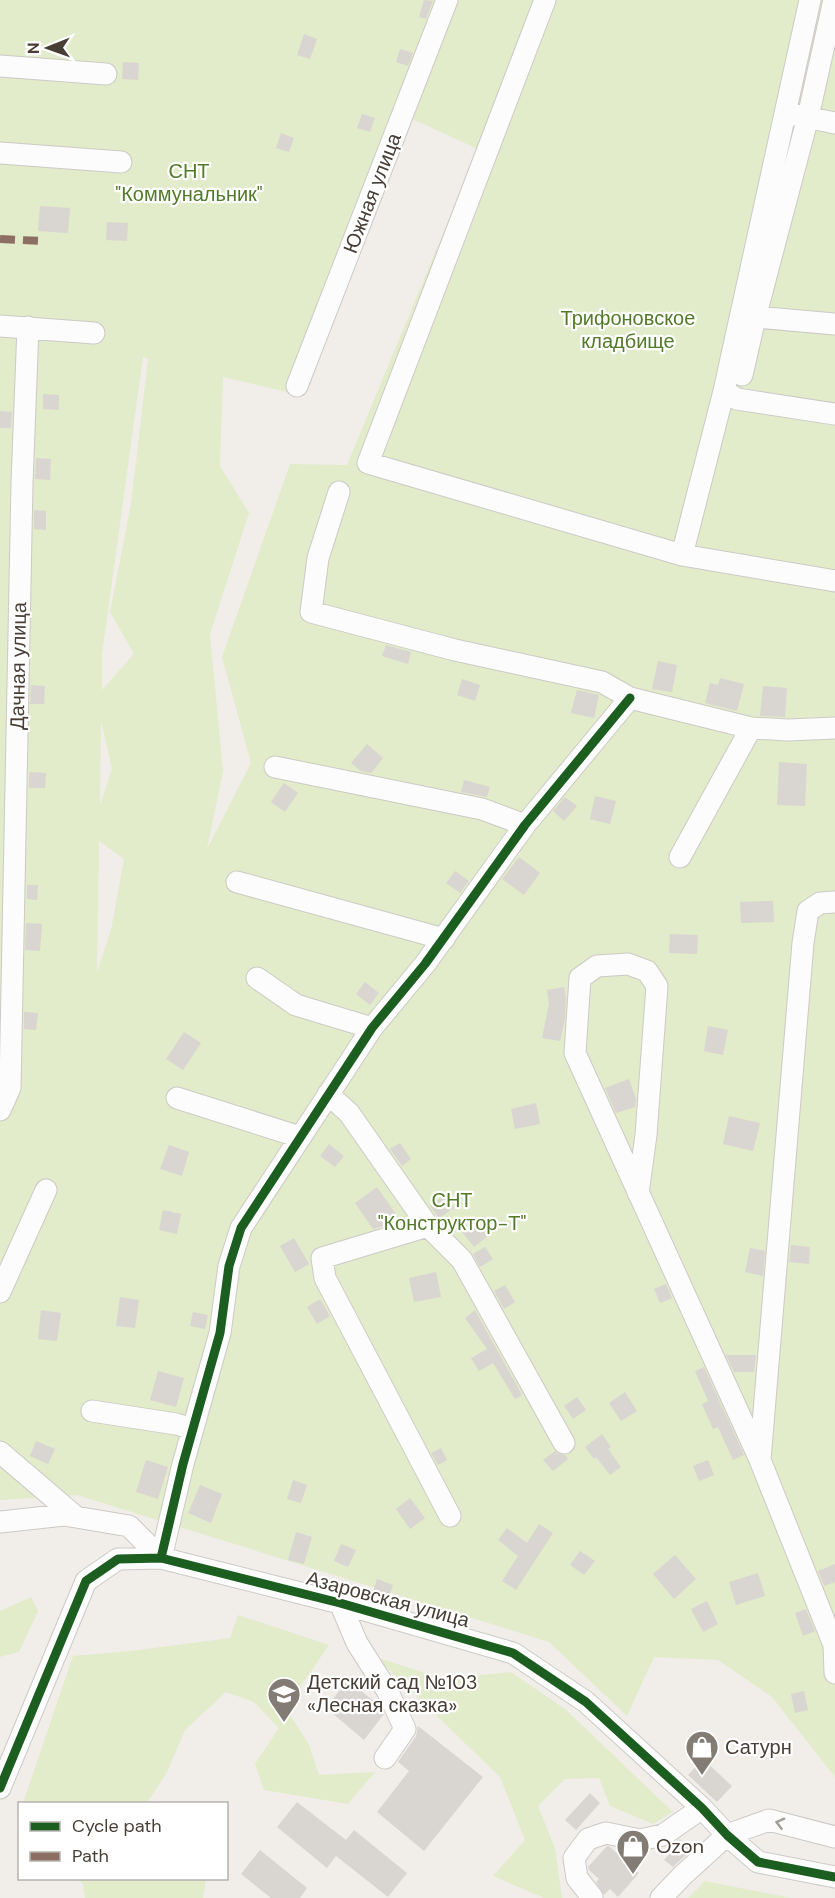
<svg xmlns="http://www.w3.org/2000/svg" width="835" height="1898" font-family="'DM Sans',sans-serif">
  <rect width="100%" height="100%" fill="#f1eeea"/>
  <path fill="#e2ebca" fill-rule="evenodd" d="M0,0H835V1777L772,1697L718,1660L654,1657L627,1716L549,1642L77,1495L0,1500ZM410,118L478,149L347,465L290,464L222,657L251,763L207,849L223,771L210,634L249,513L220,466L223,377L304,396L373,211ZM143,357L148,359L131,504L110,612L134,654L102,690V654ZM101,721L112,769L100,805ZM99,841L124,859L111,930L97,972Z
    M31,1597L38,1611L19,1652L0,1657V1611Z
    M238,1615L329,1645L286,1708L309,1745L319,1775L375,1772L348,1804L264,1790L255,1764L279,1728L254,1702L226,1692L185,1730L167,1772L147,1803H23L73,1656L131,1651L230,1638Z
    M376,1657L443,1679L511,1672L565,1709L673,1812L653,1824L610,1806L599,1778L565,1779L538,1806L555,1848L562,1898H544L493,1876L525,1840L500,1777Z
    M75,1879H206L203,1898H85L83,1883Z
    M705,1881L791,1898H688Z"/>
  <path fill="#d9d5d1" d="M424,0L433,1L426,19L419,17Z
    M304,34L317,39L310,59L297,55Z
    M400,49L413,53L408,66L396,62Z
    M123,62L139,63L138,80L122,79Z
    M362,114L375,118L370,132L357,128Z
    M281,133L294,138L289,152L276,148Z
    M40,206L70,208L68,233L38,231Z
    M107,222L128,223L127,241L106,240Z
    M43,394L59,395V410L43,409Z
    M0,411L12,412L11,428H0Z
    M36,458L51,459L50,480L35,479Z
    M34,510L46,511V530L34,529Z
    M386,645L411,652L408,664L382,656Z
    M658,661L677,665L672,692L652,689Z
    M720,678L744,684L737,711L705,703L710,683L718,685Z
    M462,679L480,685L475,701L457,695Z
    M31,685L45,686L44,704H30Z
    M763,686L787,688L785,717L760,716Z
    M577,690L599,695L594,718L571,713Z
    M367,744L383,758L371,773L361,771L351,763Z
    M779,762L807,764L805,806L777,805Z
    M29,772L46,773L45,788H29Z
    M464,780L490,787L487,797L461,792Z
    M284,783L298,793L285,812L271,802Z
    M595,796L616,801L610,824L590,819Z
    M565,797L577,806L564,821L553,811Z
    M519,857L540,873L524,895L502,879Z
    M455,871L469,881L460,893L446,883Z
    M27,885H38L37,900L27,899Z
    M773,901L774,922L741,923L740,902Z
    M26,923L42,924L40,951L25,950Z
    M670,934L698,935L697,954L669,953Z
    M365,982L379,993L370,1005L356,994Z
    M564,987L566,998L565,1019L560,1041L542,1038L549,1004L547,990Z
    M24,1012L38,1013L36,1030L24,1029Z
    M708,1026L728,1030L723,1055L704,1051Z
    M184,1032L201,1043L183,1070L166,1059Z
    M629,1079L636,1099L635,1107L616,1113L605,1088Z
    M536,1103L540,1124L515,1129L511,1109Z
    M729,1116L760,1123L753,1151L723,1144Z
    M400,1143L411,1159L402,1166L390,1149Z
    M329,1144L344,1156L335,1167L320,1156Z
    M169,1145L189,1152L182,1176L160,1169Z
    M377,1187L398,1217L387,1225L373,1229L355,1203Z
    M445,1195L454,1208L439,1218L430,1206Z
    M163,1210L181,1214L177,1234L159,1230Z
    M477,1220L489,1235L474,1247L462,1232Z
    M294,1238L309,1264L295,1272L280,1246Z
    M791,1245L810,1247L809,1264L789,1262Z
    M485,1247L493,1259L480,1267L473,1254Z
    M750,1248L765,1251L763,1276L745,1272Z
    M436,1272L441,1297L414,1302L409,1278Z
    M666,1284L672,1298L660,1303L654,1289Z
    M505,1285L515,1302L504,1309L494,1291Z
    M120,1297L139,1300L135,1328L116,1326Z
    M320,1299L330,1316L317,1324L307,1307Z
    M41,1310L61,1313L57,1341L38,1339Z
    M475,1310L522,1395L515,1399L493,1363L479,1371L471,1358L487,1349L465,1318Z
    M193,1312L208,1315L205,1329L190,1326Z
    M726,1355H756L754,1372H734Z
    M704,1367L744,1455L733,1460L718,1427L713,1429L702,1404L708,1401L695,1371Z
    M158,1371L184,1378L176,1407L150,1400Z
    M625,1392L637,1411L621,1421L609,1403Z
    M577,1397L586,1410L573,1419L564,1406Z
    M602,1434L611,1447L608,1449L621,1467L610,1475L596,1457L594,1459L585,1447Z
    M36,1441L55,1449L48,1464L30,1456Z
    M441,1448L447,1460L438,1465L431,1453Z
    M555,1451L558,1454L565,1455L568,1459L553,1471L543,1460Z
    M146,1460L168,1467L158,1499L136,1492Z
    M708,1460L714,1475L699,1481L693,1466Z
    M293,1480L307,1485L301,1503L287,1499Z
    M200,1485L222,1494L211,1523L188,1513Z
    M410,1498L425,1518L410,1529L396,1509Z
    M539,1524L553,1533L516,1590L502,1581L518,1556L498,1540L507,1528L527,1543Z
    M296,1532L312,1537L304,1564L288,1560Z
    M341,1544L356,1550L348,1567L334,1561Z
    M580,1551L595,1561L584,1575L570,1565Z
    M675,1555L696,1579L674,1599L653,1574Z
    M835,1564V1582L824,1586L818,1571Z
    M758,1573L765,1596L736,1605L729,1582Z
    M377,1579L393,1585L388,1600L372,1595Z
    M707,1601L718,1624L703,1632L691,1609Z
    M806,1609L815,1631L803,1636L795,1613Z
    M348,1680L381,1707L384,1714L364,1740L326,1708Z
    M804,1691L808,1710L795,1713L791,1694Z
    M418,1726L483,1777L424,1851L377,1812L409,1771L398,1762L416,1736Z
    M703,1759L732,1786L717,1802L688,1775Z
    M590,1793L600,1803L576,1830L565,1820Z
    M297,1802L346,1840L354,1830L407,1873L388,1897L336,1856L327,1868L277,1827Z
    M679,1839L691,1850L673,1867L664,1860L672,1851L669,1848Z
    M607,1846L610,1847L639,1873L618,1897L610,1889L604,1895L596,1882L599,1879L589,1870L588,1867Z
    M260,1850L307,1888L300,1898H271L241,1874Z"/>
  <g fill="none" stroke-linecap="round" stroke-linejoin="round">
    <defs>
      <path id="minor" d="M545,0L368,463L682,555L835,581
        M0,66L106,74
        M795,115L835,123
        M0,153L121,162
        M744,316L835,324
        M0,326L94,333
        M742,375L755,318L808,117L834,0
        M297,386L447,0
        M724,391L737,399L835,414
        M339,492L318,558L311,612L455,650L602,682L630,698L751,728L788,730L835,728
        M682,555L724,391L810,0
        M275,767L482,809L525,825
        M680,857L751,728
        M237,882L444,939
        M257,978L296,1005L372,1028
        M328,1094L349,1113L428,1226L462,1260L564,1443
        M177,1098L300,1137
        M0,1110L10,1088L22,483L28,327
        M638,1193L646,1135L657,986L647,971L628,964L597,966L580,978L575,1053L760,1460L803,943L808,911L820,903L835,902
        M428,1226L322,1258L325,1278L450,1516
        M0,1292L46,1190
        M92,1411L176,1424L193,1429
        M0,1452L76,1517
        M760,1460L834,1645L835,1673
        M0,1522L64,1515L129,1526L161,1558
        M161,1558L183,1464L220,1333L229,1266L241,1228L372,1028L425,964L525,825L630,698
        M340,1603L357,1643L388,1692L405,1729L385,1758
        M0,1788L86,1581L118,1559L161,1558L340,1603L513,1653L586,1702L702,1808L727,1835L758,1862L835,1877
        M592,1897L577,1878L574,1858L588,1839L606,1833L640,1840L663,1835L702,1808
        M661,1898L683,1875L727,1835L769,1820L835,1837"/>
    </defs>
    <use href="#minor" stroke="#cdcac6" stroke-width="23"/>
    <use href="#minor" stroke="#fdfcfc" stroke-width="21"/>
    <path stroke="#8d6e63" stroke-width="8" stroke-dasharray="15 8" stroke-linecap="butt" d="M0,239L41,241"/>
    <defs>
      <path id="cycleway" d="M161,1558L183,1464L220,1333L229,1266L241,1228L372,1028L425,964L525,825L630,698
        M0,1788L86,1581L118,1559L161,1558L340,1603L513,1653L586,1702L702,1808L727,1835L758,1862L835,1877"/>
    </defs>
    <use href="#cycleway" stroke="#fff" stroke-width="13"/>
    <use href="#cycleway" stroke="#1b5e20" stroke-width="9"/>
  </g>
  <defs><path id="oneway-chevron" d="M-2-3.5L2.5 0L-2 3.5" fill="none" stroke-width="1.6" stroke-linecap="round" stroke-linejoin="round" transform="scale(1.5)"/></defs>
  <use stroke="#a29d99" href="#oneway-chevron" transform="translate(780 1823) rotate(-165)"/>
  <defs>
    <symbol id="school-pin" viewBox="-11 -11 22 30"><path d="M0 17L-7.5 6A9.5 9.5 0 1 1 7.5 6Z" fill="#827c75" stroke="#fff"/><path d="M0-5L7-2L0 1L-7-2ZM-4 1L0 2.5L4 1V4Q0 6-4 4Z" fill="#fff"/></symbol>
    <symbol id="shop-pin" viewBox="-11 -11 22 30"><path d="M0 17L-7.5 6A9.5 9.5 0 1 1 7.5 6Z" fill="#827c75" stroke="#fff"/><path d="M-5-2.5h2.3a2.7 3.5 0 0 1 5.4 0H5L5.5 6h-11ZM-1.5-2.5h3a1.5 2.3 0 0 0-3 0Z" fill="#fff"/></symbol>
  </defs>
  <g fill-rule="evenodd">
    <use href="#school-pin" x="265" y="1675" width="38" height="52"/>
    <use href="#shop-pin" x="683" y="1728" width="38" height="52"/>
    <use href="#shop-pin" x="614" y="1827" width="38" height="52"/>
  </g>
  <g text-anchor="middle" stroke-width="4.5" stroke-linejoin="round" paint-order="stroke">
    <g font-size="20" fill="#527a28" stroke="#fff">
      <text x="189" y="178">СНТ<tspan x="189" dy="23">"Коммунальник"</tspan></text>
      <text x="628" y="325">Трифоновское<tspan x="628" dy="23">кладбище</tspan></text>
      <text x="452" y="1207">СНТ<tspan x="452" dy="23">"Конструктор-Т"</tspan></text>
    </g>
    <g font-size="20" fill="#473e36" stroke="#fff">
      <text transform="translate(372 193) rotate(-69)" y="7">Южная улица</text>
      <text transform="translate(18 666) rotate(-89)" y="7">Дачная улица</text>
      <text transform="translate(388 1599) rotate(15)" y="7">Азаровская улица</text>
    </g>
    <g font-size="20" fill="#473e36" stroke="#fff" text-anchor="start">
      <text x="307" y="1689">Детский сад №103<tspan x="307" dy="23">«Лесная сказка»</tspan></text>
      <text x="725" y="1754">Сатурн</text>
      <text x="656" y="1853">Ozon</text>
    </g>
  </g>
  <rect x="18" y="1802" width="210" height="78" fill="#ffffff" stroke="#b5b2af" stroke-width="1.5"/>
  <rect x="30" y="1822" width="30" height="9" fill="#1b5e20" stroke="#b5b2af" stroke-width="1.5"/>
  <text x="72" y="1832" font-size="18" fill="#473e36">Cycle path</text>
  <rect x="30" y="1852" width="30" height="9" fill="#8d6e63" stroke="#b5b2af" stroke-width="1.5"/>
  <text x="72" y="1862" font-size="18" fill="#473e36">Path</text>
  <g transform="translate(48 48) rotate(269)" stroke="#ffffff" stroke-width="4.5" paint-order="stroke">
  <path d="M0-4.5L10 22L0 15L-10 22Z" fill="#473e36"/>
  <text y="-9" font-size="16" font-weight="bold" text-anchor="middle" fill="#473e36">N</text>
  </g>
</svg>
